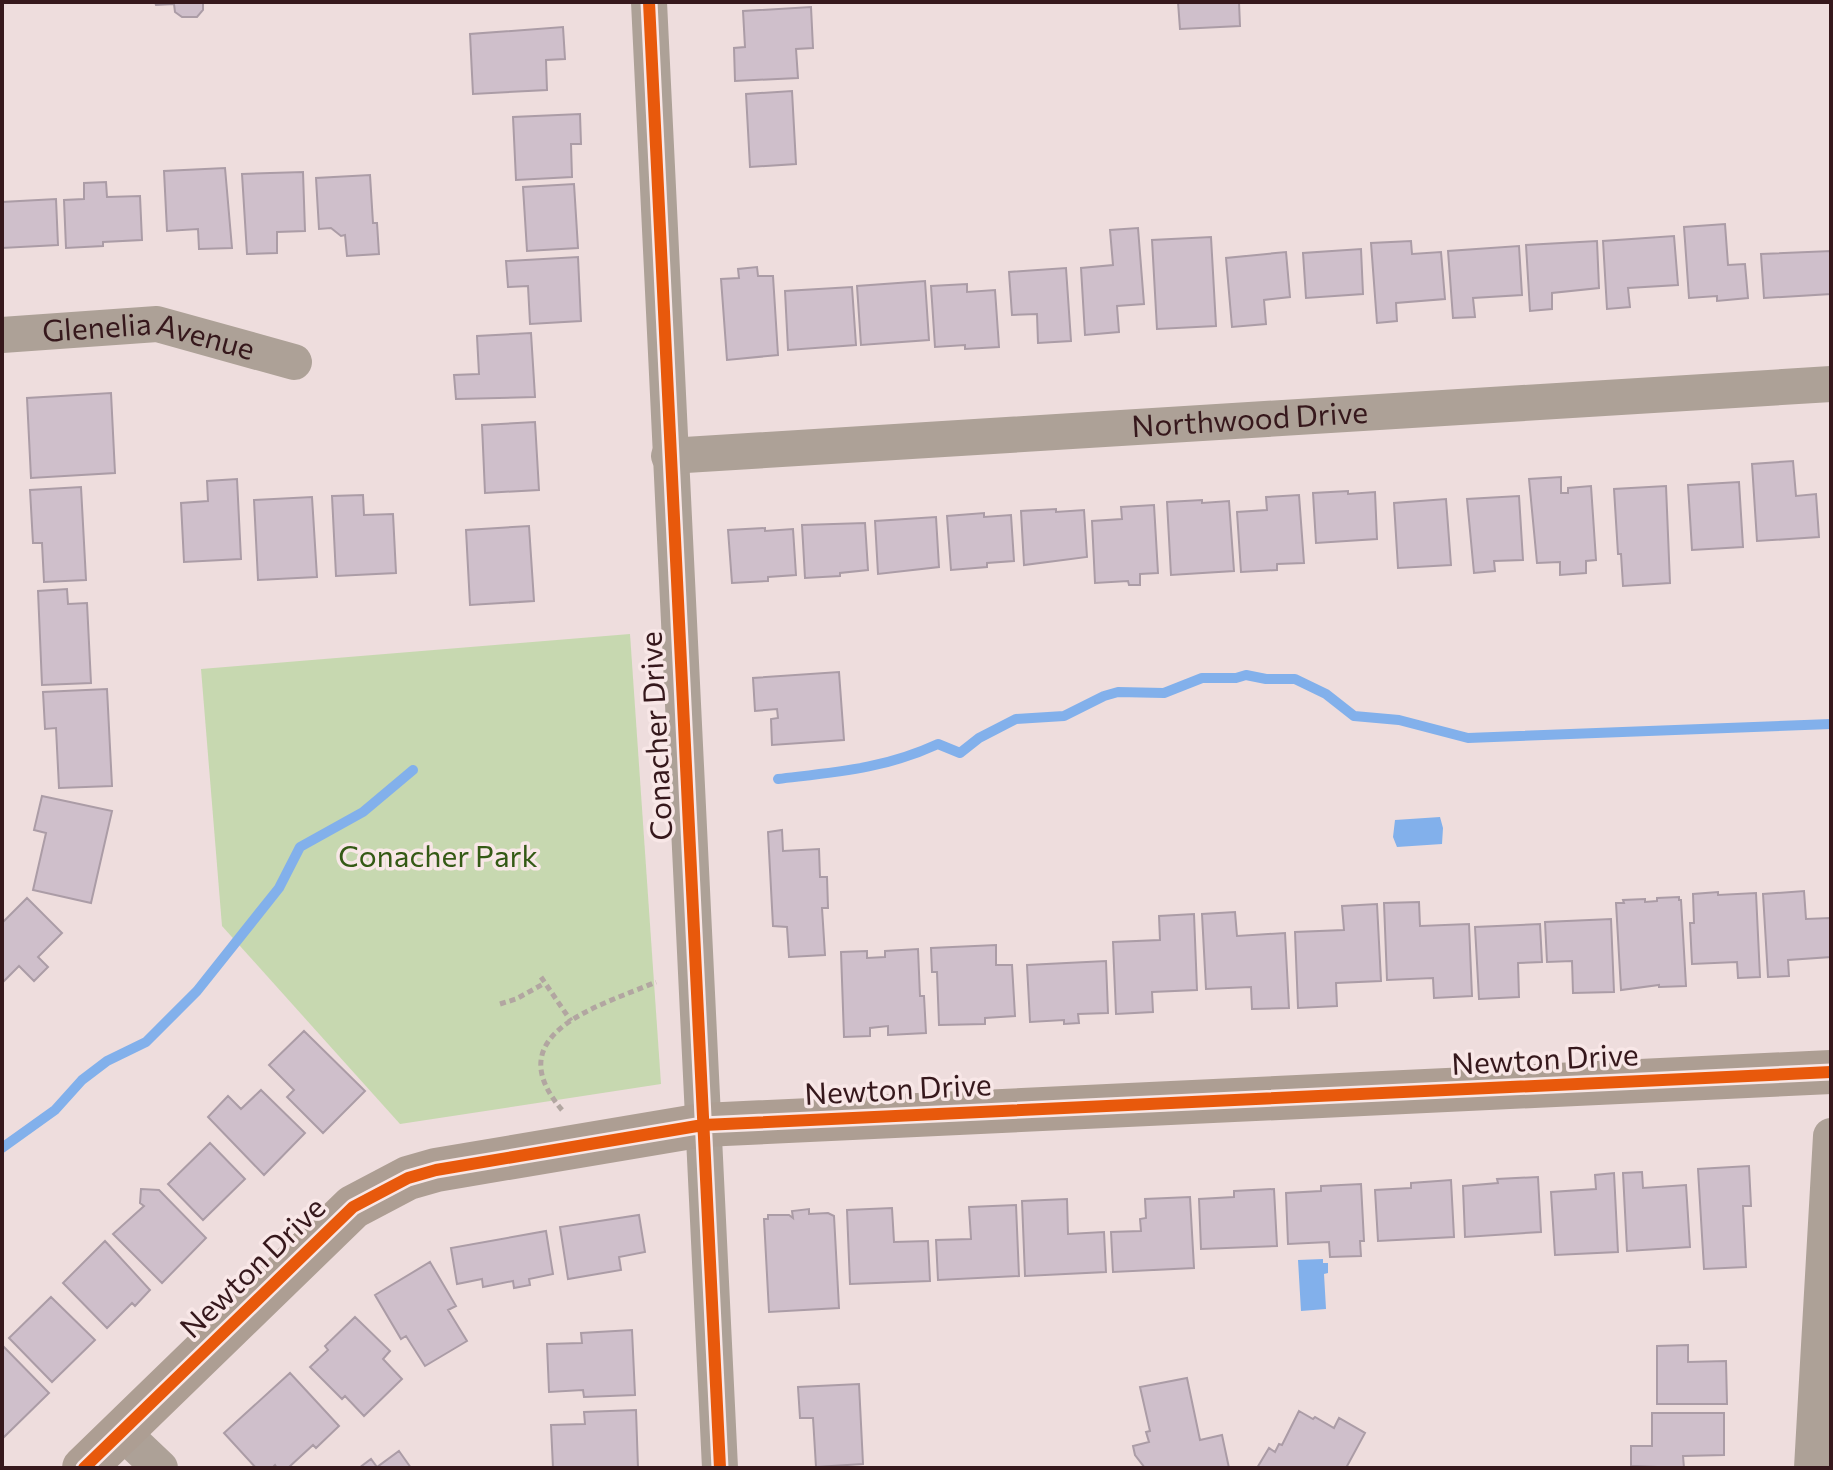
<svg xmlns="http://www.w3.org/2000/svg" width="1833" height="1470" font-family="Commissioner,sans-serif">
  <rect width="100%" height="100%" fill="#edd"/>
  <path fill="#c7d8b0" d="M630,634L661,1084L400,1124L222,926L201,669Z"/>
  <path fill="#82b0eb" d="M1440,817L1443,828L1442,844L1397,847L1393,837L1395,820Z
    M1323,1259V1263H1328V1273L1324,1274L1326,1309L1301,1311L1298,1260Z"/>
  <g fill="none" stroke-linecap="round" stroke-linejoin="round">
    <path stroke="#82b0eb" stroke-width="10" d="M778,779C836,772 884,769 938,744L960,753L979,738L1016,719L1064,716L1104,696L1118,692L1164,693L1202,678H1236L1246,675L1266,679H1295L1326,694L1354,716L1399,720L1468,738L1831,724
      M2,1148L55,1110L82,1080L107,1061L146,1042L197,991L279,888L300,847L363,812L413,770"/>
  </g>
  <path fill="#cfbfcb" stroke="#ab9ca6" stroke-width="2" d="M155,2H206H203V10L197,17H182L175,12L174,4L156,5Z
    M1178,2H1239L1240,26L1180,29Z
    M811,7L813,48L796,49L798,78L735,81L734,48L745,47L743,11Z
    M563,27L565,59L546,60L547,90L473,94L470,34Z
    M792,91L796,164L750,167L746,94Z
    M580,114L581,144H571L572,177L516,180L513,117Z
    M225,168L232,248L199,249L198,229L167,231L164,171Z
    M303,172L305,231L277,232V253L247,254L242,174Z
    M370,175L373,223H377L379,254L347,256L345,235L341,236L331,228L319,229L316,178Z
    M106,182L107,197L140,196L142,240L103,242V246L66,248L64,200L84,199V183Z
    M574,184L578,248L527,251L523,187Z
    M56,199L58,245L2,248V202Z
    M1725,224L1728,265L1745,264L1748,298L1717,301V296L1689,298L1684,227Z
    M1138,228L1144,304L1117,306L1119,332L1085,335L1081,268L1113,265L1110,230Z
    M1674,236L1678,285L1628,288L1630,307L1607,309L1603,241Z
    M1211,237L1216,326L1157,329L1152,240Z
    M1411,241L1412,254L1441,252L1445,299L1396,303L1397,321L1377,323L1371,243Z
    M1597,241L1599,288L1552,293V309L1530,311L1526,245Z
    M1519,246L1522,295L1473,298L1475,317L1453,318L1448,251Z
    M1361,249L1363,294L1306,298L1303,253Z
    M1831,251V294L1764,298L1761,254Z
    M1286,252L1290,297L1264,300L1266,324L1232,327L1226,258Z
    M578,257L581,321L530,324L528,286L508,287L506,261Z
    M757,267L758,276H773L778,355L727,360L721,279L739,278L738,269Z
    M1066,268L1071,341L1038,343L1037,314L1012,315L1009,272Z
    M925,281L929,340L861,345L857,286Z
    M967,284V292L995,290L999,347L965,349V345L935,347L931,286Z
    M852,287L856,345L788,350L785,291Z
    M531,333L535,397L456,399L454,375L479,374L477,336Z
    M111,393L115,473L31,478L27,398Z
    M535,422L539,490L485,493L482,425Z
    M1793,461L1796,496L1816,494L1819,537L1757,541L1752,464Z
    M1561,477V493H1568V488L1591,486L1596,560L1586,561V573L1560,575V562L1537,563L1529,479Z
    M237,479L241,559L184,562L181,503L208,501L207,481Z
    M1739,482L1743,547L1692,550L1688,485Z
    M1666,486L1670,583L1623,586L1621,554H1618L1614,489Z
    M81,487L86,580L44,582L42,543H33L30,490Z
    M1348,491V494L1375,492L1377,539L1316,543L1313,493Z
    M363,495L364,515L393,514L396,573L336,576L332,496Z
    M1299,495L1304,563L1277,564V570L1241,572L1237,512L1267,510L1266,497Z
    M1519,496L1523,560L1494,561L1495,571L1474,573L1467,499Z
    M312,497L317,577L258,580L254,500Z
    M1446,499L1451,565L1398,568L1394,503Z
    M1202,500V503L1229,501L1234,571L1171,575L1167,502Z
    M1154,505L1158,573L1140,574V585H1129L1128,581L1095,583L1092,521L1122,519L1121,507Z
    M1056,509V512L1084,510L1087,557L1024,565L1021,511Z
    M984,513V517L1011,515L1014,561L987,563V567L951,570L947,516Z
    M936,517L939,567L878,574L875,521Z
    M865,523L868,570L840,573V576L805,578L802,525Z
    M529,526L534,601L470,605L466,530Z
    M765,528V531L793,529L796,575L768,577V581L732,583L728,530Z
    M67,589L68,604L87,603L91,683L42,685L38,591Z
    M839,672L844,740L772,745L771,719L778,718L777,709L755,711L753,678Z
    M107,689L112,786L59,788L56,728L45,729L43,692Z
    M42,796L112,811L91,903L33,890L46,833L34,830Z
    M782,830L783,851L819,849L820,877H827L828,908H822L825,955L789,957L787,927L773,926L768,832Z
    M1804,891L1806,919L1830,918L1831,957L1788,960L1789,976L1768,977L1763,894Z
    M1718,892V895L1756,893L1760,977L1738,978L1737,962L1692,964L1690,923H1694L1693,894Z
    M1679,897V900H1681L1686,986L1659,987V985L1621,990L1616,903H1624L1623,900L1645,899V902L1657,901V898Z
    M27,898L62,933L38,957L48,967L34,981L19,966L2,983V923Z
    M1419,902L1420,926L1469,924L1472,996L1434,998L1433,978L1387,980L1384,903Z
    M1377,904L1381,981L1336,983L1337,1006L1298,1008L1295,932L1344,930L1342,906Z
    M1235,912L1237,936L1285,933L1289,1008L1252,1009L1251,987L1206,989L1202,914Z
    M1194,914L1197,990L1152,992L1153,1012L1116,1014L1113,942L1160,940L1159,916Z
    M1611,919L1614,992L1573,993L1572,961L1547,962L1545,922Z
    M1540,924L1542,962L1518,963L1519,997L1479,999L1475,927Z
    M996,945V965H1012L1015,1016L985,1018V1024L939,1025L937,972H932L931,948Z
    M918,949L920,996H924L926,1033L888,1035V1026L870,1028V1036L844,1037L841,952L867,951V958L885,957V951Z
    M1106,961L1108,1013L1078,1014L1079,1023L1064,1024V1020L1030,1022L1027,965Z
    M304,1031L365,1091L323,1133L287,1097L294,1090L269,1065Z
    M261,1090L305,1133L264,1175L208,1117L228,1096L241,1109Z
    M210,1143L245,1179L203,1220L168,1184Z
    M1749,1166L1751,1206H1743L1746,1267L1704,1269L1698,1169Z
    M1642,1172L1643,1188L1686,1185L1690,1247L1627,1251L1623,1173Z
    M1614,1173L1618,1252L1555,1255L1551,1192L1596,1189L1595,1175Z
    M1538,1177L1541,1232L1465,1237L1463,1186L1498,1183L1497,1179Z
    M1451,1180L1454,1237L1378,1241L1375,1190L1411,1188V1183Z
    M1361,1184L1364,1241H1360L1361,1256L1330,1257L1329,1242L1288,1244L1286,1193L1321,1191V1186Z
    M141,1189L159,1190L206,1238L162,1283L113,1234L144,1206L140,1203Z
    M1274,1189L1277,1246L1201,1249L1199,1199L1234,1197V1191Z
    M1190,1197L1194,1268L1113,1272L1111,1232L1141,1231L1140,1219L1146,1218L1145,1199Z
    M1067,1199L1068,1234L1104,1232L1106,1272L1025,1276L1022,1201Z
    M1016,1205L1019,1276L938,1280L936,1240L971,1239L969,1207Z
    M892,1208L894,1242L928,1241L930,1281L850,1284L847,1210Z
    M809,1209V1214L828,1213L834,1216L839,1308L769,1312L764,1219H768V1215H789L793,1218L792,1211Z
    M639,1215L645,1252L619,1257L621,1270L568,1279L560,1227Z
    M546,1231L553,1274L529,1279L530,1285L514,1288L513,1281L483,1287L482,1279L457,1284L451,1248Z
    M105,1241L150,1290L135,1306L132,1303L107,1328L63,1283Z
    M430,1262L456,1306L448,1310L467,1341L425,1366L406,1336L401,1339L375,1295Z
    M51,1297L95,1340L52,1382L9,1338Z
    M355,1317L390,1351L383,1359L402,1379L364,1416L345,1396L342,1399L310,1367L328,1350L325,1346Z
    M632,1330L635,1395L584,1397L583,1390L549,1392L547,1344L582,1343L581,1333Z
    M2,1345L49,1393L4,1437L2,1435Z
    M1688,1345V1362L1726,1361L1727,1404H1657V1346Z
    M290,1373L339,1426L316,1448L313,1445L288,1468H277L275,1465L272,1468H256L224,1433Z
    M1187,1378L1200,1440L1222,1435L1229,1468H1145L1135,1455L1133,1446L1149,1442L1146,1432L1150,1431L1140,1387Z
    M859,1384L863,1464L816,1467L813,1418H800L798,1387Z
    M636,1410L638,1468H553L551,1425L585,1424L584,1412Z
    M1299,1411L1313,1419L1315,1417L1334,1428L1339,1418L1365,1433L1346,1468H1257L1269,1448L1275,1452L1279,1444L1282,1445Z
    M1652,1413H1724V1455L1683,1456L1684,1468L1631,1466V1446H1652Z
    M399,1451L411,1468H359L371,1459L377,1467Z"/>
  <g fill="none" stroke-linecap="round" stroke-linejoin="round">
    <path stroke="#b2a6a1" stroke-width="5" stroke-dasharray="6 4" stroke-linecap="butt" d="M541,977L571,1021
      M500,1004L516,999L545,983
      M562,1110C496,1033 600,1006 656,982"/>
    <g stroke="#ada197" stroke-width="36">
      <path d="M649,2L720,1468"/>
      <path id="s1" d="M2,335L157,324L294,362"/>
      <path id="s2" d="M669,456L1831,384"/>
      <path d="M121,1431L160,1468"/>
      <path d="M1812,1468L1831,1136"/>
    </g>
    <path stroke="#ad9e93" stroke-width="44" d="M84,1468L353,1207L408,1178L436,1170L703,1125L1831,1072"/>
    <defs>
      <path id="cycleway" d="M649,2L720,1468
        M84,1468L353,1207L408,1178L436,1170L703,1125L1831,1072"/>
    </defs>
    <use href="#cycleway" stroke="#f8e7e7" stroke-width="17"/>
    <use href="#cycleway" stroke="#e8590c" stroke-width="12"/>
  </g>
  <g text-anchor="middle" stroke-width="7" stroke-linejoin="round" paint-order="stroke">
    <g font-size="30" fill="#36181c" stroke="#f8e7e7">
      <text dy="10" stroke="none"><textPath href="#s1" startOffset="148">Glenelia Avenue</textPath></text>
      <text dy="10" stroke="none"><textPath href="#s2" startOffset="582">Northwood Drive</textPath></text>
      <text transform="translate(657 736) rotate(-93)" y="10">Conacher Drive</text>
      <text transform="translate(1545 1060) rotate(-3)" y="10">Newton Drive</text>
      <text transform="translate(898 1090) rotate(-3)" y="10">Newton Drive</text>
      <text transform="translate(253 1268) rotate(-44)" y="10">Newton Drive</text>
    </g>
    <g font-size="30" fill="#345a15" stroke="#f8e7e7">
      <text x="438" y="867">Conacher Park</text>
    </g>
  </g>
  <rect width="1833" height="1470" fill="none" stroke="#36181c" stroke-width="8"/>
</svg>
